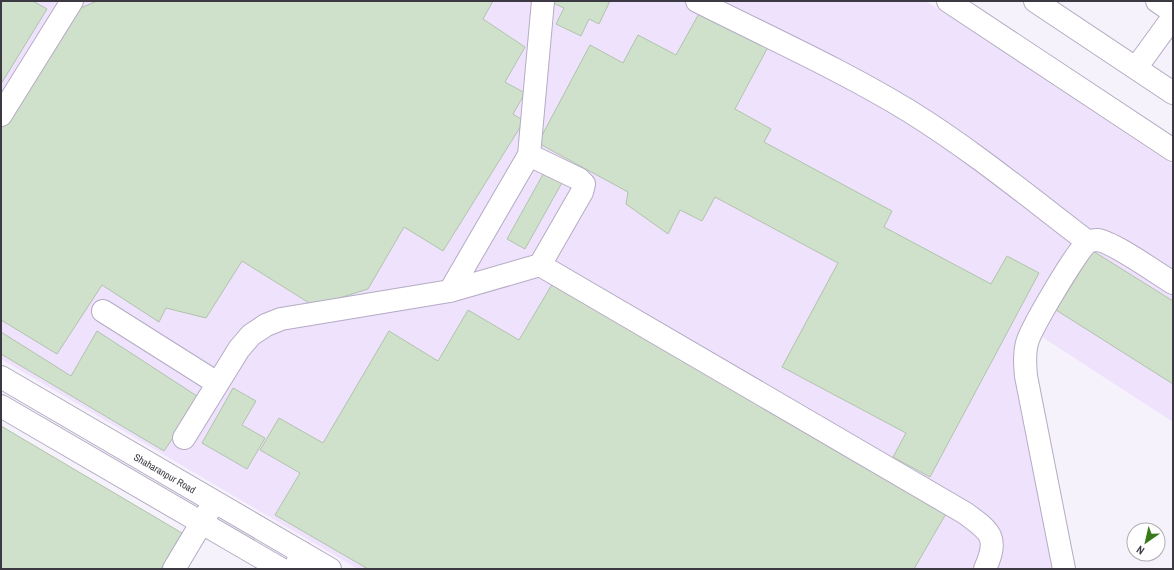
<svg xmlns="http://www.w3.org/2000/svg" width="1174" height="570" font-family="'Archivo Narrow',sans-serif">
  <rect width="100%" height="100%" fill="#f6f2fc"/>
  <path fill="#eee2fd" d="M1,1H926L1173,165V422L1036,333L1031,364L1072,569H358L1,359Z"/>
  <path fill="#cfe1ca" stroke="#b1c3ac" d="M1,1H33L47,9L1,84Z
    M97,1H493L483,19L525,47L505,82L525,93L513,114L524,121L443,251L404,227L368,289L314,306L242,261L206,318L166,308L159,322L102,285L57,354L1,320V128L69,13Z
    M554,1H610L599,24L589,19L581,36L556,24L564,8L553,3Z
    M701,10L768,47L735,109L771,129L764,142L892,211L884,227L991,284L1007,256L1039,273L930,477L893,457L906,433L782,367L838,263L715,197L702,221L680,210L668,234L626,204L628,192L538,143L590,45L623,63L638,35L676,55Z
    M546,169L564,179L525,249L507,239Z
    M1093,251L1173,301V384L1056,310Z
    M554,281L947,512L914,569H368L275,515L300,473L260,450L279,418L323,443L389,331L438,361L468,310L519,340Z
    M97,331L200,398L164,451L1,354V332L71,376Z
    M233,388L256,401L242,425L265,438L247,469L202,443Z
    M1,426L182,533L161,569H1Z"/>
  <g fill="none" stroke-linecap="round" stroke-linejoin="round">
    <defs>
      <path id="minor" d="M697,1C768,37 842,70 909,111C972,150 1029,197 1088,242
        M948,1L1173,150
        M1035,1L1173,93
        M1157,1L1173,12
        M1136,68L1173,17
        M1,115L72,1
        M529,155L579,179L584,184L582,192L540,265
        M450,291L529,155L543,1
        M103,311L217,383
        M184,438L239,349L251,335L266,325L281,319L450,291L540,265L965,513C991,532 999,537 985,569
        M174,569L214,502
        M295,569L301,552
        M1064,569L1026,376C1025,365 1024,354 1027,343C1030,330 1078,248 1088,242C1089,241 1095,240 1097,240C1112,241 1158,274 1173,283"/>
      <path id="major" d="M1,377L330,569
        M1,406L281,569"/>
    </defs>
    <use href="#minor" stroke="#b5abc3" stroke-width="24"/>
    <use href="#major" stroke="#b5abc3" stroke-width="24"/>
    <use href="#minor" stroke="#fff" stroke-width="22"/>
    <use href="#major" stroke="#fff" stroke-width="22"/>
  </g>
  <g text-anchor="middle" stroke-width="3" stroke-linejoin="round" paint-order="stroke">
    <g font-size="10" fill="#3d3943" stroke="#fff">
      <text transform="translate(165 473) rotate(30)" y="4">Shaharanpur Road</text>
    </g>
  </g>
  <rect width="1174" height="570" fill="none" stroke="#3d3943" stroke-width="4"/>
  <g transform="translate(1146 542) rotate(214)"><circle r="19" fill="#ffffff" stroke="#b1b0b4"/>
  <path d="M0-3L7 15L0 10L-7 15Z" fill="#367a1c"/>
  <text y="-6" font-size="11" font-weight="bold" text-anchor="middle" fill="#3d3943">N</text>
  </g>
</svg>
